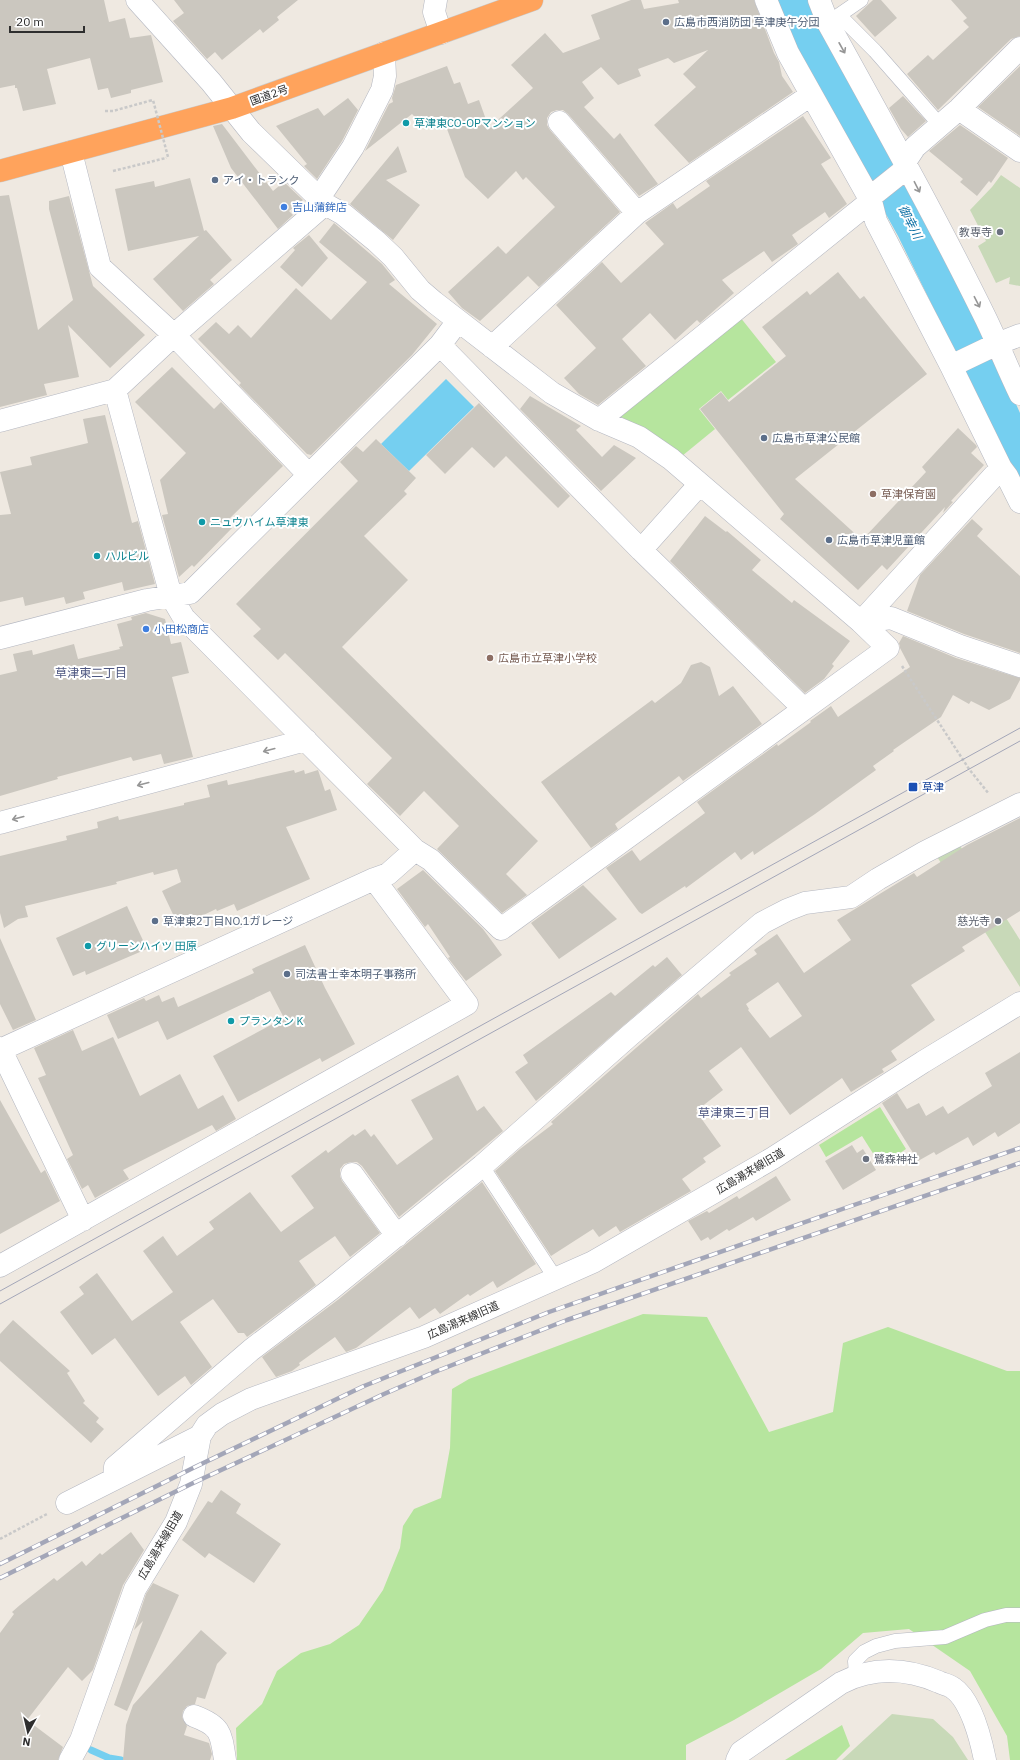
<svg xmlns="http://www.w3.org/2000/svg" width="1020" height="1760" font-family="'IBM Plex Sans','Noto Sans JP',sans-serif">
  <rect width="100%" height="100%" fill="#efe9e1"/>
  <path fill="#b6e59e" d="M740,317L776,362L728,400L721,391L699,409L715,429L682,456L646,430L617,415Z
    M880,1107L906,1149L881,1166L862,1136L826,1157L819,1145Z
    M643,1314L707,1317L769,1432L833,1412L843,1343L888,1327L1007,1371H1020V1760H1010L1007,1736L970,1671L909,1629L863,1633L821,1669L734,1720L686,1745V1760H237L236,1728L262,1704L277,1671L301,1653L330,1644L359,1625L383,1590L400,1548L403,1526L414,1509L441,1498L450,1448L452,1389L469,1379Z
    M842,1725L850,1746L836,1760H785Z"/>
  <path fill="#c8d9b8" d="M1001,175L1020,188V286L1009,284L1010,277L996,283L978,246L986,241L970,210L992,187Z
    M957,841L1020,940V987L934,852Z
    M892,1714L933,1719L953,1737L968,1760H842Z"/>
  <path fill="#75cff0" d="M774,0H810L981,325L1020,413V484L898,236L811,79Z
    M446,379L474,407L409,471L381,444Z"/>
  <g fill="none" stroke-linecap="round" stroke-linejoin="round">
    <path stroke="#75cff0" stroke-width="7" d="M91,1750L109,1758L121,1760"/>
  </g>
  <path fill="#cbc7bf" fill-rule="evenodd" d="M0,0H104L109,22L125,18L130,38L151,35L163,82L131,90V93L111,98L108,88L98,90L90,58L47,69L56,104L23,111L17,88H15V85L0,88Z
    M174,0H298L277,17L279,20L263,33L260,29L222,60L215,52L207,59L173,21L184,13Z
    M631,0H641L644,9L679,3L678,0H754L774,53L779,62L782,76L793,92L689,163L654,125L696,87L683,74L708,50L674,63L668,58L638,69L641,76L618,85L601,67L582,82L594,98L584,107L614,139L620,133L658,184L639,196L568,114L563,110H557L551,112L547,118V125L550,130L620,212L539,287L528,276L480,321L462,308L448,292L498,246L506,254L555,207L526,177L523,180L516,171L488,199L465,177L444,121L426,128L412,114L365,151L389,104L393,102L392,98L396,85L447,66L454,84L460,82L468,104L479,100L489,128L533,88L511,65L545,33L563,53L600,39L591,15Z
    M873,0H881L897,18L875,37L856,16Z
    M951,0H1020V36L1011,39L938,110L907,74L928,55L933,60L969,27L963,21L967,18Z
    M1020,66V136L978,107Z
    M903,96L926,121L908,137L901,129L889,108Z
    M348,98L358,110L342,141L317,179L304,166L307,164L276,126L318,108L324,116Z
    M803,116L831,158L821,164L847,204L829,218L825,212L792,235L798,244L772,262L764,251L722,280L734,293L700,323L697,320L675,340L650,313L622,339L646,366L598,405L579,394L564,378L596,348L556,305L602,262L621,283L664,244L645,223L673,203L677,209L710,186L706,181Z
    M222,124L273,191L284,182L303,200L289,211L293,215L278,229L231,168L213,126Z
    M960,125L1008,158L991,183L989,181L977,196L960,182L963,179L929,151Z
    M398,146L407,172L386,180L420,205L393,240L350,204Z
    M190,178L204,231L206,230L232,260L210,280L214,284L183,311L153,279L199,236L128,251L115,189L154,181L155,187Z
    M9,195L38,330L73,300L49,209V201L69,196L93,286L145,335L110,368L68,325L79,377L44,384L47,395L0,407V196Z
    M334,223L382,264L395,280L389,284L437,324L412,355L311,455L307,454L239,385L241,383L198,339L216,322L229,334L238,325L251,338L296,288L331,320L367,282L319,242Z
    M309,235L328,258L302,287L280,267L295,250L293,248Z
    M838,272L860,299L864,296L927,374L795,479L862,540L926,472L922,467L958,428L976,445L977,447L971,453L984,465L951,501L953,502L943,513L945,507L887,570L882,565L858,590L780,519L784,514L700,409L721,392L729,402L786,356L762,327L807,291L810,295Z
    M172,367L214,409L221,402L283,466L226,522L232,528L194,567L192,565L179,577L162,515L168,514L160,480L186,453L135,402Z
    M530,396L581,426L576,430L602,457L614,445L636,458L601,491L520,409Z
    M479,403L570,496L558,508L506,456L494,468L472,447L445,474L426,455Z
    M105,415L132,523L138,521L155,584L124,591L122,582L83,592L85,599L66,604L64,597L25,606L23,597L0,602V515L11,514L0,472L32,465L30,457L88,443L83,419Z
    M376,439L416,478L404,491L407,494L364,536L408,580L342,647L538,841L506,874L527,895L502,913L437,849L459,826L424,791L400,816L367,784L392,758L285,653L278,660L253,636L261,629L236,604L358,481L340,462L356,446L363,452Z
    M705,516L726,532L727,531L761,560L752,570L792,603L794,600L850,641L832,664L834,666L824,679L805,693L670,561Z
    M972,519L983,529L977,536L1020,576V653L964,634L907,611L920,575Z
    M146,613L165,619L171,644L181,642L189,673L172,677L193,757L164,764L161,754L133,761L131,757L57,777L58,779L0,796V675L17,671L13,654L32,650L33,655L74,644L78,659L120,649L119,647L123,646L117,624L132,620L131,617Z
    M903,636L956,658L1020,678V680L1010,699L989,710L971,701L969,704L953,695L941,717L893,750L894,751L873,766L876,770L815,814L754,855L753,851L741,860L735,852L686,888L685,886L642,914L639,912L606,868L632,850L640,861L705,813L697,802L777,744L778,746L811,722L810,721L831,706L838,717L910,667L900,648L899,643Z
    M701,662L710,667L719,696L733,686L762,724L683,781L679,776L615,824L618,829L591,848L541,782L652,700L655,703L681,683L691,665Z
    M294,770L295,773L304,770L305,774L318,770L325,791L330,789L337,810L286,827L310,879L237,911L234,904L217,911L216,909L179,927L162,891L181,882L177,869L154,875L153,872L116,882L117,884L25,906L28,917L18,919L4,928L0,913V856L67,840L66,836L98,828L97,822L118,816L119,820L184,805V803L210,797L207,785L227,780L228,785Z
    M1020,818V911L962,947L965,951L911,985L935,1020L891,1051L897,1060L882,1069L884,1072L851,1092L842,1078L790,1115L741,1047L709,1071L723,1090L696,1111L721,1146L703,1158L706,1162L682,1179L691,1191L620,1232L616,1226L599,1237L593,1229L551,1256L495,1171L520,1149L553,1124L551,1122L698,994L701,998L731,975L729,973L757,954L754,950L777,934L804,973L851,940L837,920L914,873L917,877L967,845ZM778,982L802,1016L770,1038L748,1010L749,1009L746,1004Z
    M423,870L483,929L502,955L466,981L448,958L450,957L428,924L425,927L397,889Z
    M583,885L617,919L559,959L531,923Z
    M127,906L147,949L86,975L85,971L73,976L56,938Z
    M0,938L36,1020L13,1030L0,1004Z
    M305,945L325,988L355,1044L322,1062L320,1058L238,1102L213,1056L284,1018L270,991L167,1040L158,1021L118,1039L107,1015L144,998L146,1001L159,995L162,1002L174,997L178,1007L254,973L252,969Z
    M667,957L682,975L536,1101L515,1072L528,1063L523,1055L611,992L615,996L653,965L655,967Z
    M73,1030L82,1051L113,1037L140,1096L180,1074L198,1109L223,1095L236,1119L216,1131L212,1125L123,1170L129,1179L95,1198L88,1185L82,1189L67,1159L73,1155L38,1078L46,1075L34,1048Z
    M1020,1052V1123L998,1137L995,1132L973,1146L968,1137L936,1155L934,1152L918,1161L882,1103L897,1093L907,1109L919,1103L926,1116L943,1106L948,1114L992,1086L985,1073Z
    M458,1075L477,1111L484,1106L503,1131L399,1217L362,1166L357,1162H351L344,1164L340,1169V1176L342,1181L380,1233L350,1257L335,1236L299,1261L316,1285L247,1337L244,1333H238L213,1299L180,1322L212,1367L191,1385L185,1376L158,1396L115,1338L92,1355L60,1312L84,1294L79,1287L97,1273L132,1321L173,1292L143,1251L163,1236L177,1256L214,1229L209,1222L250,1192L281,1232L314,1208L291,1176L326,1150L328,1153L353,1134L355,1136L365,1129L371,1137L374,1134L397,1165L433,1139L411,1100Z
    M0,1100L41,1173L45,1170L60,1201L0,1234Z
    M852,1145L857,1153L863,1149L876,1170L843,1190L825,1161Z
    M776,1176L791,1200L756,1221L753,1217L729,1231L727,1229L710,1240L708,1237L701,1241L688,1221L707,1211L709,1213L737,1196L739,1199Z
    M482,1182L536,1264L497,1288L493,1281L470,1296L468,1294L440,1314L435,1308L419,1319L410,1307L356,1348L346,1352L335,1337L299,1363L300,1365L292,1371L276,1377L262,1357L339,1299Z
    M13,1320L70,1371L67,1373L85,1401L83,1403L99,1418L96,1422L104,1429L91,1443L0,1361V1334Z
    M221,1490L241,1504L236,1513L281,1544L254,1583L209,1553L205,1558L182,1540L208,1501L212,1503Z
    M131,1532L144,1550L123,1585L93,1670L82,1681L68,1667L27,1720L63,1747L58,1760H0V1633L14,1614L12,1612L20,1605L54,1578L57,1581L82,1561L86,1566L100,1553L102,1555Z
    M153,1583L179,1595L127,1711L114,1705L143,1621L134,1630L146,1594Z
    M201,1630L227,1653L217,1664L205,1699L197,1697L195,1704L187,1706L183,1711L182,1717L187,1726L184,1735L209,1743L212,1754L210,1760H123L126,1725L133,1705Z"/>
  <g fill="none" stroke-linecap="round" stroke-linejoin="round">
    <defs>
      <path id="lane" d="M839,15L875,51L940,125
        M832,20L861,0
        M482,1166L556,1279
        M856,1675L855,1661L864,1652L876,1646L895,1641L945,1637L985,1620L1006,1615H1020"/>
      <path id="street" d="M436,0L434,12L441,33
        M766,0L788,53L871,201L876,221L951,366L1001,468L1007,476L1020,502
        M819,0L828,23C882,121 937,219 986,319C998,344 1008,369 1020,394
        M959,109L1020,151
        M559,122L637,213
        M71,152L100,267L174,335L309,475
        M319,198L353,147L382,90L385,76L384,53
        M440,345L641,550L803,708
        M492,347L637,213L811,95
        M951,366L997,344L1020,335
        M115,390L171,596L184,618L415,850L431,860L501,929L888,648L861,622L671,459L639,437L599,420L552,393L434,302L420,290L393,257L376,241L343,214L325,204L251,132L211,82L137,0
        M599,420L871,201L873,195L903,171L905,162L915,147L959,109L1020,48
        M0,421L115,390L174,335L325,204
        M1001,468L861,622L891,618L960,646L1020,666
        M641,550L699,485
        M0,638L147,600L190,593L440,345L458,321
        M0,823L306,740
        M0,1048L83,1220
        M0,1050L374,879L388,874L415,850
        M352,1174L397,1236
        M0,1266L467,1004L374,879
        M114,1479L115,1467L251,1350L331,1289L482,1166L629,1036L762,923L787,910L805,903L851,897L878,879L925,852L1020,804
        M67,1503L200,1436
        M194,1716C221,1726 221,1733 225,1760
        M70,1760L81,1740L135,1589L176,1522L191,1484L200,1436L207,1425L222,1414L251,1399L424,1337L593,1262L773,1158L923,1062L1020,1003
        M737,1760L741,1752L841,1683C872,1667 906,1668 939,1682C943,1684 949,1685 953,1688C971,1700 981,1740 985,1760"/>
      <path id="highway" d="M0,171L232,108L532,0"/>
    </defs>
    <use href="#lane" stroke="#b4b7c1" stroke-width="15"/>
    <use href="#street" stroke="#b4b7c1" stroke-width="23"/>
    <use href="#highway" stroke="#c9c9c9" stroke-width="23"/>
    <path stroke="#c9c9c9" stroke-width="2.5" stroke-dasharray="3 2" stroke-linecap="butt" d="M105,111H113L149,101
      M113,171L166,158
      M902,666L969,769L989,794
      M0,1539L47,1514"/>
    <use href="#lane" stroke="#fff" stroke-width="14"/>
    <use href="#street" stroke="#fff" stroke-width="22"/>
    <use href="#highway" stroke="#ffa35c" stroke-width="22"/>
    <path stroke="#a3a6b8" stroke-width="1" d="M0,1291L1020,728
      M0,1304L1020,741"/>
    <defs>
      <path id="rail" d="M0,1564L195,1467L364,1386L549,1312L851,1206L1020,1148
        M0,1578L191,1484L384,1394L437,1371L567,1320L1020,1163"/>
    </defs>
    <use href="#rail" stroke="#a3a6b8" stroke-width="4.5"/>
    <use href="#rail" stroke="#fff" stroke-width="3" stroke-dasharray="9" stroke-linecap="butt"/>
    <path stroke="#c9c9c9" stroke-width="2.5" stroke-dasharray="3 2" stroke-linecap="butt" d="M149,101L153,100L168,157L166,158"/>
  </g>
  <defs><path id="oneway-shaft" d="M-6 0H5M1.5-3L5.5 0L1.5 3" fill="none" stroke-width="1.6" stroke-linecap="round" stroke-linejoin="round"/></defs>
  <g stroke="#969696">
    <use href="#oneway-shaft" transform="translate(842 48) rotate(61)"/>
    <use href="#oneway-shaft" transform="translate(917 187) rotate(63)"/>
    <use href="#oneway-shaft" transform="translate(977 302) rotate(63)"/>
    <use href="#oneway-shaft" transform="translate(269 750) rotate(165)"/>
    <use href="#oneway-shaft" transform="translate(143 784) rotate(165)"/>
    <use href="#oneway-shaft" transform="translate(18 818) rotate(165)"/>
  </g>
  <g fill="#5c6f8a" stroke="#fff" stroke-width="1.5">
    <circle cx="666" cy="22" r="4"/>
    <circle cx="215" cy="180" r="4"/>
    <circle cx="764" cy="438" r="4"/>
    <circle cx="829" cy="540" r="4"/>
    <circle cx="155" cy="921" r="4"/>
    <circle cx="287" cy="974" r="4"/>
  </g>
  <g fill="#0f9aa8" stroke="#fff" stroke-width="1.5">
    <circle cx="406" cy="123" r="4"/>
    <circle cx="202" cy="522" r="4"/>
    <circle cx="97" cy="556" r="4"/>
    <circle cx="88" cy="946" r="4"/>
    <circle cx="231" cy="1021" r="4"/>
  </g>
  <g fill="#3f7fe0" stroke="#fff" stroke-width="1.5">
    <circle cx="284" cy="207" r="4"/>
    <circle cx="146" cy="629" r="4"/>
  </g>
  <g fill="#6b7280" stroke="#fff" stroke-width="1.5">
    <circle cx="1000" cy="232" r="4"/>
    <circle cx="998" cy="921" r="4"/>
    <circle cx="866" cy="1159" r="4"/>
  </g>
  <g fill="#8d6e63" stroke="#fff" stroke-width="1.5">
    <circle cx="873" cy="494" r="4"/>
    <circle cx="490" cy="658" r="4"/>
  </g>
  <rect fill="#1a4fb4" stroke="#fff" stroke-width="1.5" x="908" y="782" width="10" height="10" rx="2"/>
  <g text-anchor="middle" stroke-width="4" stroke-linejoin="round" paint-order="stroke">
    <g font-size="11" fill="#4e5e75" stroke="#fff" text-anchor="start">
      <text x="674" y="26">広島市西消防団 草津庚午分団</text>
      <text x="223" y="184">アイ・トランク</text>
      <text x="772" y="442">広島市草津公民館</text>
      <text x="837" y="544">広島市草津児童館</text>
      <text x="163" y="925">草津東2丁目NO.1ガレージ</text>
      <text x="295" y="978">司法書士幸本明子事務所</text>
    </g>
    <g font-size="11" fill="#2e2e2e" stroke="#fff">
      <text transform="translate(269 95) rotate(-20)" y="4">国道2号</text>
      <text transform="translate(750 1171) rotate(-31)" y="4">広島湯来線旧道</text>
      <text transform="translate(463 1320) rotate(-24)" y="4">広島湯来線旧道</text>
      <text transform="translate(160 1545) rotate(-60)" y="4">広島湯来線旧道</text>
    </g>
    <g font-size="11" fill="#0d838f" stroke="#fff" text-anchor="start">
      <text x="414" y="127">草津東CO-OPマンション</text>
      <text x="210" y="526">ニュウハイム草津東</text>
      <text x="105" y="560">ハルビル</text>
      <text x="96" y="950">グリーンハイツ 田原</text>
      <text x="239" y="1025">プランタン K</text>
    </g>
    <g font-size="11" fill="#366cbe" stroke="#fff" text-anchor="start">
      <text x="292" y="211">吉山蒲鉾店</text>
      <text x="154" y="633">小田松商店</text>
    </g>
    <g font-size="11" fill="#5b616d" stroke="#fff" text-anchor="end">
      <text x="992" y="236">教専寺</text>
      <text x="990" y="925">慈光寺</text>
      <text x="874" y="1163" text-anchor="start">鷺森神社</text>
    </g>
    <g font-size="11" fill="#785e54" stroke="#fff" text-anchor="start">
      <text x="881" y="498">草津保育園</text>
      <text x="498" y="662">広島市立草津小学校</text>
    </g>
    <g font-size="11" fill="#164399" stroke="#fff" text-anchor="start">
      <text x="922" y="791">草津</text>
    </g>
    <g font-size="12" font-style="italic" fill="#0d6fa3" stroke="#fff">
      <text transform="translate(910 222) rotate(63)" y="4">御幸川</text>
    </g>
    <g font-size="12" fill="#4d5680" stroke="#fff">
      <text x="91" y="677">草津東二丁目</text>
      <text x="734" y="1117">草津東三丁目</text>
    </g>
  </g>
  <g transform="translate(28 1732) rotate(188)" stroke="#ffffff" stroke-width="3" paint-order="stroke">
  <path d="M0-3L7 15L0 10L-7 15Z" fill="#2e2e2e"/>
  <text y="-6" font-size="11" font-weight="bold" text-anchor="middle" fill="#2e2e2e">N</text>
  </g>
  <path d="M10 26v6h74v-6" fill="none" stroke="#2e2e2e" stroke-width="2"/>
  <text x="16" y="26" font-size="12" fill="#2e2e2e" stroke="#ffffff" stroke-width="3" paint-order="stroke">20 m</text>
</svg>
